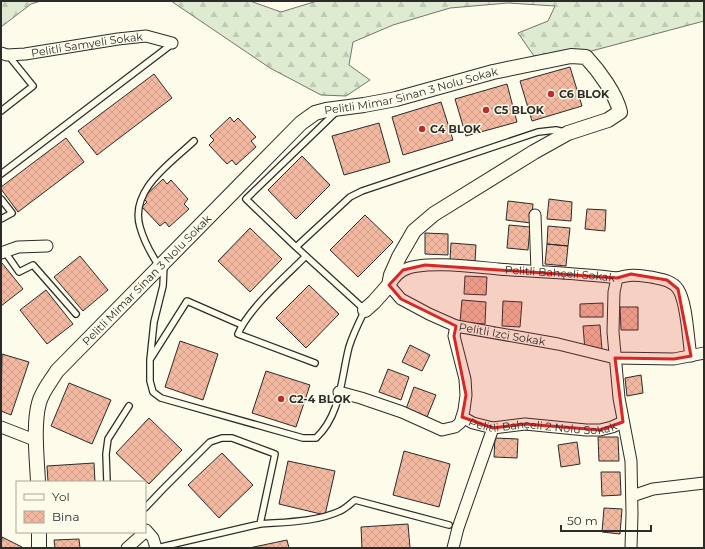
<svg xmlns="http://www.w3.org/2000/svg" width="705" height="549" font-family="Montserrat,sans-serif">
  <defs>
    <pattern id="forest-firs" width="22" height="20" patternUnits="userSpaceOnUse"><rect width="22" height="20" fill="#deebd1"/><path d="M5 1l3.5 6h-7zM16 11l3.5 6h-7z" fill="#bfcab4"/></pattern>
    <pattern id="building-cross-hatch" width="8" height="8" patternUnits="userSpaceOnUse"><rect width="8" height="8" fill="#f2b8a0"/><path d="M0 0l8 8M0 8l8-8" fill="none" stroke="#d09e8a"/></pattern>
  </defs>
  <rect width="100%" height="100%" fill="#fdfbea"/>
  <path fill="url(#forest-firs)" stroke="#74746e" d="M1,1H41L31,4L1,27Z
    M171,1H250L281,12L317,1H704V21L584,53L534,56L518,33L548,21L555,6L508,3L450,8L393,25L353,42L349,65L370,80L346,96L321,95L270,68Z"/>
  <path fill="url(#building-cross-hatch)" stroke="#2b2b2b" d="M570,67L582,106L532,121L520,81Z
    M154,74L172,98L97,155L78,131Z
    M507,84L517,122L466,136L455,99Z
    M441,102L453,140L403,155L392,117Z
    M230,117L234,122L238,118L256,137L251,141L256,147L236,165L232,160L227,164L209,145L214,140L210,136Z
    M379,123L390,162L344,175L332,136Z
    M66,138L84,162L18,212L1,189V187Z
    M302,156L330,185L296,219L268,190Z
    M163,179L167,184L171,180L188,199L184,204L189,209L169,227L165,222L160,226L142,207L147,202L143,198Z
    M549,199L572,202L571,221L547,219Z
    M508,201L533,204L531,223L506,220Z
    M587,209L606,210L605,231L585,229Z
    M365,215L393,242L358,277L330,250Z
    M509,225L530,227L528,250L507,248Z
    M548,226L570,228L568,246L547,244Z
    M250,228L282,259L250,292L218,261Z
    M425,233L448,234V255L425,254Z
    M451,243L476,245L475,262L450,260Z
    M547,244L568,246L566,266L545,264Z
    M80,256L108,290L83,311L54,277Z
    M2,263L23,289L1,306V264Z
    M465,276L487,277L486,295L464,294Z
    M309,285L339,314L306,348L276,318Z
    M46,290L73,324L47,344L20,310Z
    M462,300L486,302L485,324L460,322Z
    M503,301L522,302L520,327L502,326Z
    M603,303V317H580V304Z
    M620,307H638V330H621Z
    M600,325L602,350H585L583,326Z
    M180,341L218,354L203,400L165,387Z
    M410,345L430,355L422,371L402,362Z
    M2,354L29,362L11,415L1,411Z
    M388,369L409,377L401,400L379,392Z
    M266,371L310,385L296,427L252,413Z
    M641,375L643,393L627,396L625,378Z
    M69,383L111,400L92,444L51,426Z
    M414,387L436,395L427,417L406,409Z
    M149,418L182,450L149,484L116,453Z
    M598,437H618L619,461H599Z
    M495,438L518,439L517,458L494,457Z
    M577,442L580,464L561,467L558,445Z
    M404,451L450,464L439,507L393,495Z
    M222,453L253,485L219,518L188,485Z
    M288,461L335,471L325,515L279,504Z
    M94,463L95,482H48L47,466Z
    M601,472H620L621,495L602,496Z
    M604,508L622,509L620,534L602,532Z
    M408,524L410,548H362L361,527Z
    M2,537L22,547V548H1Z
    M79,539L80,548H55L54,540Z
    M287,540L289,548H249Z"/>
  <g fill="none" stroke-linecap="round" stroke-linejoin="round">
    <defs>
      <path id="service" d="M1,111L33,86L8,55
        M1,174L172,44
        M1,199L12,213L1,219
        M296,247L350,197L362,191L538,132L556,130L564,132
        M5,252L19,272L33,265L76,314
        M306,256C286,276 248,309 238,334L315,363
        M164,265L163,286L154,322L150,360V381L153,392L161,398L303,438H316C341,415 341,378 349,347C353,334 359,322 365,310L296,247L246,199L336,112
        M159,266C151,254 144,241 140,227C129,190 171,163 194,141
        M151,358L187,301L242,325
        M107,482L106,454L108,439L129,406
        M145,508L163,489L210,442L222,438H232L275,454L260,524L157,548
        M260,524C285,522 317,522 340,511C345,509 350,504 355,500L449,525"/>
      <g id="minor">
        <path id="s1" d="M1,53L7,55L25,54L118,39L146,36L172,43"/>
        <path d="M535,215L537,271"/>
        <path d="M1,253L18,247L47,246"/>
        <path d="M617,278C632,274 636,275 651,277C660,279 672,280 678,289C687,302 688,339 691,356"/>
        <path id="s2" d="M456,326L429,314L401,299L389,285C394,279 397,273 404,270C423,260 476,267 498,269C538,272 578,273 617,278L614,292L613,332L619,398L631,461L632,514L631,548"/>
        <path id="s3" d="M339,392L361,398L402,412L442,430L455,427L460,423L462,417L464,410L466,395L465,379L454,336L456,326L558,344L615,358L674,359L704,353"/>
        <path id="s4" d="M462,417L473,423L493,428L525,424L586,430H600L612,427L623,422"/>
        <path d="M1,427L37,441"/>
        <path d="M632,496L653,489L704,483"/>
        <path d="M145,532L146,530L153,538L156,548"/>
        <path d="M127,548L145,532"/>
        <path d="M453,548L458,528L493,428"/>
      </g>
      <g id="tertiary">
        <path id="s5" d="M38,482C37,459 33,425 39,403C42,391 51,381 57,371L301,123L315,113L326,110L364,105L396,99L493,72L571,56L586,57C599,71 616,94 620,112L608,120L568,133L534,152L434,214L414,231L399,257L391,275L389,285L374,302L365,310"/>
        <path d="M39,532V548"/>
      </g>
    </defs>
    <use href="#service" stroke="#2b2b2b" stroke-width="8"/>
    <use href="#minor" stroke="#2b2b2b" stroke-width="13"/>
    <use href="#tertiary" stroke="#2b2b2b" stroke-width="16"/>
    <use href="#service" stroke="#fdfbea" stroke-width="5.5"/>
    <use href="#minor" stroke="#fdfbea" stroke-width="11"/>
    <use href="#tertiary" stroke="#fdfbea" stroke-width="14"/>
  </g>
  <path fill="#d62828" fill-opacity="0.2" stroke="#d62828" stroke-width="3" stroke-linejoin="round" d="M425,265L617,278L631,274L667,280L678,289L691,356L674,359L615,358L623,422L600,430L525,424L493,428L462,417L466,395L454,336L456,326L401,299L389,285L403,270Z"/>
  <g fill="#c62828" stroke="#fdfbea" stroke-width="1.5">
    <circle cx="551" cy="94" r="4"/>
    <circle cx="486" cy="110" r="4"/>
    <circle cx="422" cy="129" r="4"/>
    <circle cx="281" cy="399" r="4"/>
  </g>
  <g text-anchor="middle" stroke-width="3" stroke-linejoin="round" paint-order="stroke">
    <g font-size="11" fill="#2b2b2b" stroke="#fdfbea">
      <text dy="4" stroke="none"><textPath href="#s1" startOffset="87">Pelitli Samyeli Sokak</textPath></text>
      <text dy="4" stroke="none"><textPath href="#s5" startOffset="580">Pelitli Mimar Sinan 3 Nolu Sokak</textPath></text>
      <text dy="4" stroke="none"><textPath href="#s2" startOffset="258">Pelitli Bahçeli Sokak</textPath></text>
      <text dy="4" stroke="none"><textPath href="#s5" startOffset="244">Pelitli Mimar Sinan 3 Nolu Sokak</textPath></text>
      <text dy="4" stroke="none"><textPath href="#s3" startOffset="276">Pelitli İzci Sokak</textPath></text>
      <text dy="4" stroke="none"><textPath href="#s4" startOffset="83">Pelitli Bahçeli 2 Nolu Sokak</textPath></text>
    </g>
    <g font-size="11" font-weight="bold" fill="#2b2b2b" stroke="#fdfbea" text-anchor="start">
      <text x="559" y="98">C6 BLOK</text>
      <text x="494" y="114">C5 BLOK</text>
      <text x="430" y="133">C4 BLOK</text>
      <text x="289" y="403">C2-4 BLOK</text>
    </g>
  </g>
  <rect width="705" height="549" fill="none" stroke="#2b2b2b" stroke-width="4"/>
  <rect x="16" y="481" width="130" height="52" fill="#fdfbea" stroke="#a9a89e"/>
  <rect x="24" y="494" width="20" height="6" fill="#fdfbea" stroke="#a9a89e"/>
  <text x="52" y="501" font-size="12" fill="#2b2b2b">Yol</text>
  <rect x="24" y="511" width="20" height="12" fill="url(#building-cross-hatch)" stroke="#a9a89e"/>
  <text x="52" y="521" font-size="12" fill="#2b2b2b">Bina</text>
  <path d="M561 525v6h90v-6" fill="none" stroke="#2b2b2b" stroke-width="2"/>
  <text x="567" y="525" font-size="12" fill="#2b2b2b" stroke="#fdfbea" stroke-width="3" paint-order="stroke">50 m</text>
</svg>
